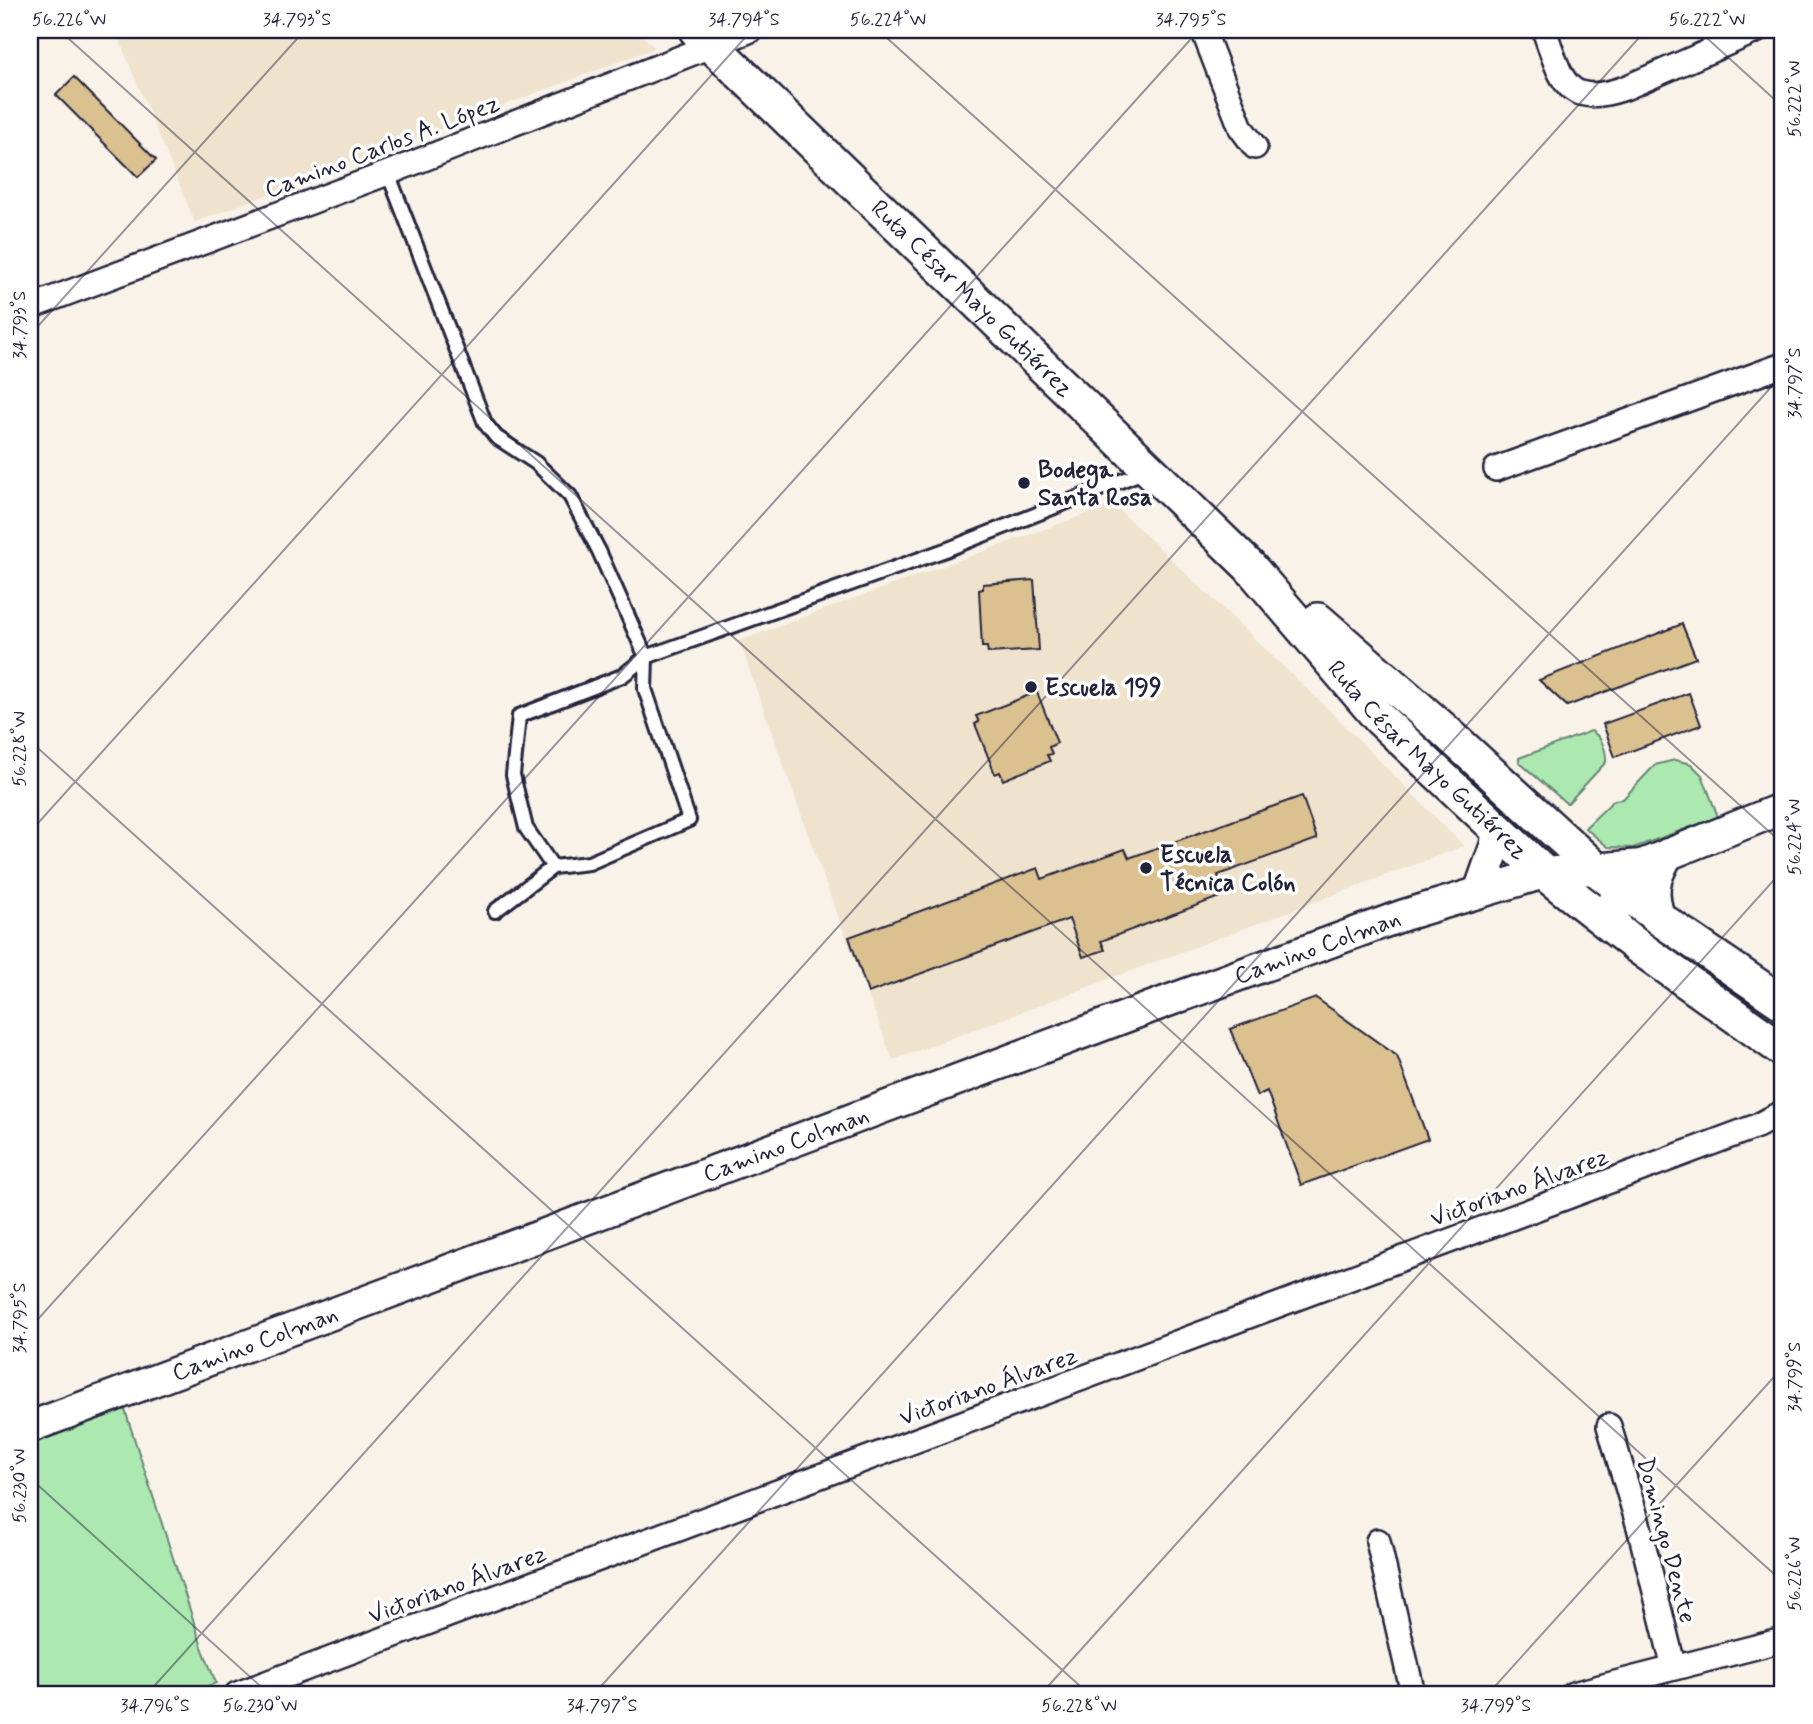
<svg xmlns="http://www.w3.org/2000/svg" width="1813" height="1724" font-family="Mynerve,sans-serif">
  <rect width="100%" height="100%" fill="#f8f2e9"/>
  <filter id="ink" filterUnits="userSpaceOnUse"><feTurbulence type="fractalNoise" baseFrequency=".0143" numOctaves="2"/><feDisplacementMap in="SourceGraphic" scale="14" xChannelSelector="R" yChannelSelector="G"/><feConvolveMatrix kernelMatrix="1 2 1 2 8 2 1 2 1" color-interpolation-filters="sRGB"/></filter>
  <g filter="url(#ink)">
    <path fill="#efe3ce" d="M115,30H636L655,48L195,222Z
      M1113,504L1325,706L1464,846L893,1060L828,890L739,641Z"/>
    <path fill="#ace9b0" stroke="#678676" stroke-width="2" d="M1591,731C1601,736 1607,750 1606,762L1568,803H1566L1519,762V758Z
      M1675,760L1691,764L1702,775L1718,817L1633,848L1608,847L1585,828L1614,800L1623,799L1655,765Z
      M1727,991L1762,1006L1783,1018V1035Z
      M123,1404L202,1647L216,1683L188,1694H30V1440Z"/>
    <path fill="#dbc090" stroke="#22223b" stroke-width="2" d="M74,77L156,160L138,177L56,95Z
      M1034,580L1039,650L988,653L987,647H982L979,590L983,589V584Z
      M1682,624L1696,658L1567,706L1539,680Z
      M1037,692L1057,743L1049,747L1052,754L1047,755L1050,761L1003,780L1000,772L995,774L975,724L979,722L976,716Z
      M1689,693L1701,725L1615,757L1603,724Z
      M1302,796L1317,839L1218,875L1225,895L1101,941L1105,950L1083,957L1069,919L868,993L849,937L1038,868L1042,879L1125,849L1129,858Z
      M1316,998L1397,1056L1428,1139L1301,1185L1267,1091L1257,1096L1230,1029Z"/>
    <g fill="none" stroke-linecap="round" stroke-linejoin="round">
      <defs>
        <path id="service" d="M388,173L485,423L496,437L536,463L570,496L599,551L646,657L645,689L689,820L589,863L553,867
          M495,911L553,867L526,828L513,775L519,716L622,676L646,657L948,549L1146,471"/>
        <path id="minor" d="M1203,30L1241,128L1255,147
          M1544,30C1562,79 1564,109 1625,88L1758,30
          M30,307L388,173L751,30
          M1496,469L1783,365
          M1609,1426L1639,1527L1674,1668
          M1378,1541L1413,1694
          M237,1694L1757,1126L1783,1112
          M1573,1694L1783,1640"/>
        <g id="tertiary">
          <path d="M1479,892L1496,844L1497,828"/>
          <path d="M1660,919C1650,891 1654,879 1668,854"/>
          <path d="M1622,935C1618,928 1613,921 1613,913C1612,894 1627,875 1642,865L1783,808"/>
          <path id="s1" d="M30,1427L1165,1002L1404,915L1544,873L1642,865"/>
        </g>
        <g id="secondary">
          <path id="s2" d="M696,30L1250,567L1380,719L1544,873L1637,946L1783,1050"/>
          <path d="M1318,620L1443,729L1596,869L1660,919L1783,1003"/>
        </g>
      </defs>
      <use href="#service" stroke="#22223b" stroke-width="18"/>
      <use href="#minor" stroke="#22223b" stroke-width="28"/>
      <use href="#tertiary" stroke="#22223b" stroke-width="35"/>
      <use href="#secondary" stroke="#22223b" stroke-width="38"/>
      <use href="#service" stroke="#fff" stroke-width="12"/>
      <use href="#minor" stroke="#fff" stroke-width="23"/>
      <use href="#tertiary" stroke="#fff" stroke-width="30"/>
      <use href="#secondary" stroke="#fff" stroke-width="33"/>
    </g>
  </g>
  <path fill="none" stroke="#22223b" stroke-width="2" stroke-opacity="0.45" d="M59,30L1783,1582M878,30L1783,844M1698,30L1783,107M30,335L305,30M30,741L1089,1694M30,832L752,30M30,1328L1199,30M30,1478L269,1694M147,1694L1646,30M594,1694L1783,374M1041,1694L1783,870M1488,1694L1783,1367"/>
  <g fill="#22223b" stroke="#fff" stroke-width="2.5">
    <circle cx="1024" cy="483" r="7"/>
    <circle cx="1031" cy="687" r="7"/>
    <circle cx="1146" cy="868" r="7"/>
  </g>
  <g text-anchor="middle" stroke-width="7" stroke-linejoin="round" paint-order="stroke">
    <g font-size="24" fill="#22223b" stroke="#fff">
      <text transform="translate(382 146) rotate(-21)" y="8">Camino Carlos A. López</text>
      <text dy="8" stroke="none"><textPath href="#s2" startOffset="385">Ruta César Mayo Gutiérrez</textPath></text>
      <text dy="8" stroke="none"><textPath href="#s2" startOffset="1034">Ruta César Mayo Gutiérrez</textPath></text>
      <text dy="8" stroke="none"><textPath href="#s1" startOffset="1374">Camino Colman</textPath></text>
      <text dy="8" stroke="none"><textPath href="#s1" startOffset="807">Camino Colman</textPath></text>
      <text transform="translate(1519 1187) rotate(-20)" y="8">Victoriano Álvarez</text>
      <text dy="8" stroke="none"><textPath href="#s1" startOffset="240">Camino Colman</textPath></text>
      <text transform="translate(988 1386) rotate(-20)" y="8">Victoriano Álvarez</text>
      <text transform="translate(1667 1540) rotate(75)" y="8">Domingo Dente</text>
      <text transform="translate(457 1584) rotate(-20)" y="8">Victoriano Álvarez</text>
    </g>
    <g font-size="24" font-weight="bold" fill="#22223b" stroke="#fff" text-anchor="start">
      <text x="1038" y="477">Bodega<tspan x="1038" dy="28">Santa Rosa</tspan></text>
      <text x="1045" y="695">Escuela 199</text>
      <text x="1160" y="862">Escuela<tspan x="1160" dy="28">Técnica Colón</tspan></text>
    </g>
  </g>
  <rect width="1813" height="1724" fill="none" stroke="#fff" stroke-width="77"/>
  <rect x="38" y="38" width="1736" height="1648" fill="none" stroke="#22223b" stroke-width="2.5"/>
  <g font-size="18" text-anchor="middle" fill="#22223b">
    <text x="69" y="25">56.226°W</text>
    <text x="297" y="25">34.793°S</text>
    <text x="744" y="25">34.794°S</text>
    <text x="888" y="25">56.224°W</text>
    <text x="1191" y="25">34.795°S</text>
    <text x="1707" y="25">56.222°W</text>
    <text transform="translate(1794 99) rotate(-90)" y="6">56.222°W</text>
    <text transform="translate(19 325) rotate(-90)" y="6">34.793°S</text>
    <text transform="translate(1794 383) rotate(-90)" y="6">34.797°S</text>
    <text transform="translate(19 749) rotate(-90)" y="6">56.228°W</text>
    <text transform="translate(1794 837) rotate(-90)" y="6">56.224°W</text>
    <text transform="translate(19 1318) rotate(-90)" y="6">34.795°S</text>
    <text transform="translate(1794 1377) rotate(-90)" y="6">34.799°S</text>
    <text transform="translate(19 1486) rotate(-90)" y="6">56.230°W</text>
    <text transform="translate(1794 1574) rotate(-90)" y="6">56.226°W</text>
    <text x="155" y="1711">34.796°S</text>
    <text x="260" y="1711">56.230°W</text>
    <text x="602" y="1711">34.797°S</text>
    <text x="1079" y="1711">56.228°W</text>
    <text x="1496" y="1711">34.799°S</text>
  </g>
</svg>
